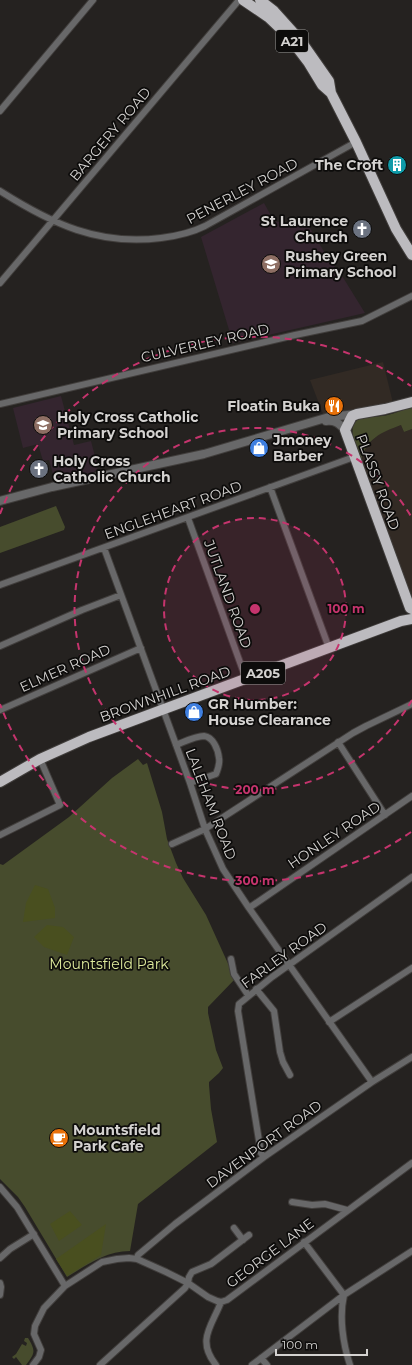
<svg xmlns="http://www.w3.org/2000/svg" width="412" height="1365" font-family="Montserrat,sans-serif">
  <rect width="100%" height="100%" fill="#252220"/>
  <path fill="#322a24" d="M383,362L393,403L323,414L310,380Z
    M401,425L404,432L412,429V601L361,461L367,446L379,433Z"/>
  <path fill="#34252f" d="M264,203L274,221L310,228L326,255L344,279L365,313L233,343L201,237Z
    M61,396L74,445L91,441L98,468L94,472L55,481L49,460L43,461L38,444L23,448L13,408Z"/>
  <path fill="#474c2d" d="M412,407V429L404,432L401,425C380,433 367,438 361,461C357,448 343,424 363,417C369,416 376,417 382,416C392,415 402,410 412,407Z
    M56,506L65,527L64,530L0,553V527Z
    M138,759L143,765L147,763L162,812L167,839L176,863L183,878L206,915L235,979L208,1007V1013L216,1050L223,1068L219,1073L209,1082V1085L211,1109L217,1142L138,1204L130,1251C106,1251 87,1265 67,1277L25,1207L18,1197L0,1179V864L3,865L69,817L112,778Z
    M25,1338H28C36,1351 35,1353 26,1365H22L16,1357L14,1359L12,1357L16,1354L22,1344L26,1346L27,1343L24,1341Z"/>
  <path fill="#494f1f" d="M35,885L48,889L55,908V918L23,922L26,903Z
    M47,925L63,927L74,937L67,955L44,947L34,937Z
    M70,1211L82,1225L59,1241L50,1224Z
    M106,1224L101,1255L67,1276L56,1259Z"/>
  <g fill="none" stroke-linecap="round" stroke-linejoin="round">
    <defs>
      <path id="minor" d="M0,111L93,0
        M0,191C52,224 99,246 161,238C177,236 191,233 205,226L356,142
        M0,283L239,0
        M0,404L295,335L362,321L412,296
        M270,487L329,648
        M188,518L246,679
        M104,548L190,783L205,829L223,869L249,908L372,1082
        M0,585L354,457
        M0,646L82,610L121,595
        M0,710L141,648
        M338,742L385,815
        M176,745C184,742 195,736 204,736C213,737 218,749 219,758C220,763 218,769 216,774L190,783
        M0,835L60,805L40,759
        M172,844L205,829L353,733L366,726L412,704
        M249,908L412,796
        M231,959L234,974L248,995
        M256,989L274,1011L280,1052L283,1062L290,1075
        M329,1022L412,968
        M264,1157L261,1153L238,1011L239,1004L272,977L412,877
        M0,1187L17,1207L65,1286
        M292,1202L312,1205L325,1204L347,1210
        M234,1228L243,1240
        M304,1242L344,1295C339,1317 343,1344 350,1365
        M0,1258L10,1249L34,1234
        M137,1259L138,1255L175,1224L264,1157L372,1082L412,1057
        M0,1283L1,1287L0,1295
        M261,1358L267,1365
        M33,1365L39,1357L41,1350L34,1334L35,1326L44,1308L65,1286L102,1262L117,1259L129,1258L137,1259L166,1272L188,1283L208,1297L217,1301L221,1302L227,1300L412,1163
        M100,1365L185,1288L188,1283L189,1277L192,1272L211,1264L249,1235
        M216,1365C196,1340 212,1326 221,1302
        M252,1365L344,1295L412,1251"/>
      <path id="tertiary" d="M326,421C335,420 339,423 345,430
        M0,501L52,487L204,454L329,417L357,414"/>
      <path id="trunk" d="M243,0L268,17L289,37L308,62L322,85L331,93L356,142L396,229L412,255
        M260,0L274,11L301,41L329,81L331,93
        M412,402L385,409L357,414L352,416L345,430L410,608L412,609
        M0,782L40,759L89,737L401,621L412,619"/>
    </defs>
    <use href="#minor" stroke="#413e3c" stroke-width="8"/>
    <use href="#tertiary" stroke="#413e3c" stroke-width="10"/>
    <use href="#trunk" stroke="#413e3c" stroke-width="12"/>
    <use href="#minor" stroke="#686869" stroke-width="6"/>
    <use href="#tertiary" stroke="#686869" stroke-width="8"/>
    <use href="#trunk" stroke="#bcbbbf" stroke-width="10"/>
  </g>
  <circle cx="255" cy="609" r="91" fill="#c5346d" fill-opacity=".12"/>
  <g fill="none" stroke="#c5346d" stroke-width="2" stroke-dasharray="7 5">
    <circle cx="255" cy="609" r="91"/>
    <path d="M412 700A181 181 0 1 1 412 518"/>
    <path d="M411 832A272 272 0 0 1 0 704M0 514A272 272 0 0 1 411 386"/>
  </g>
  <defs>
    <symbol id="building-disc" viewBox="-11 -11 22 22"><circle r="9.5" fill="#0f9aa8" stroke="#0d0c0b"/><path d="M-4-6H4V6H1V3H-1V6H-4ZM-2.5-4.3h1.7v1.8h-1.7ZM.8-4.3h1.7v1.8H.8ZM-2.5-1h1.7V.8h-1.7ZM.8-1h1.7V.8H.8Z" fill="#fff"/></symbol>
    <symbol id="church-disc" viewBox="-11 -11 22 22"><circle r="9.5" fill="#6b7280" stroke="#0d0c0b"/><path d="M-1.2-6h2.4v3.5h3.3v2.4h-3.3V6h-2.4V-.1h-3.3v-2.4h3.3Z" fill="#fff"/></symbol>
    <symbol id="school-disc" viewBox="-11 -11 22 22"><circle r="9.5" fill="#8d6e63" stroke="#0d0c0b"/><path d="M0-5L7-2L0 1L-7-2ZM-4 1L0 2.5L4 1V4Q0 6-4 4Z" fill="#fff"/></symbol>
    <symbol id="restaurant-disc" viewBox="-11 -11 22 22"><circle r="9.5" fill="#e8710a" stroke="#0d0c0b"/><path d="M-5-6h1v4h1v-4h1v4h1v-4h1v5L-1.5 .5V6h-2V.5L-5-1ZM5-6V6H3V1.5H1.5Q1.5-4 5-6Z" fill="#fff"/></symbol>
    <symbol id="shop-disc" viewBox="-11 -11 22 22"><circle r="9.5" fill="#3f7fe0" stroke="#0d0c0b"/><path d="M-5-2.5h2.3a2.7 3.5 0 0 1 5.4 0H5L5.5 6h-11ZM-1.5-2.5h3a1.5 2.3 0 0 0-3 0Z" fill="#fff"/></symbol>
    <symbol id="cafe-disc" viewBox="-11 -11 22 22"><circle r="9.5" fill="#e8710a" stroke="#0d0c0b"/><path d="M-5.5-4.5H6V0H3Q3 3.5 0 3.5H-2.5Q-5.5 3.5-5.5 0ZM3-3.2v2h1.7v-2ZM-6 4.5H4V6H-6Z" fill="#fff"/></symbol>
  </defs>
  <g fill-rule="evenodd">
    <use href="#building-disc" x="386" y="154" width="22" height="22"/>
    <use href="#church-disc" x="351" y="218" width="22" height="22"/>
    <use href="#school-disc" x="260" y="253" width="22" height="22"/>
    <use href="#restaurant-disc" x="323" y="395" width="22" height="22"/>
    <use href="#school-disc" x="32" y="414" width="22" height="22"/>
    <use href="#shop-disc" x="248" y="437" width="22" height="22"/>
    <use href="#church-disc" x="28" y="458" width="22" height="22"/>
    <use href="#shop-disc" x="183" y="701" width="22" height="22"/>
    <use href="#cafe-disc" x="48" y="1127" width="22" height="22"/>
  </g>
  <g text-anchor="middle" stroke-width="3.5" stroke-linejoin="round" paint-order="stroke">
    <g fill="#0d0c0b" stroke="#989795" stroke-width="1">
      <rect x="276" y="30" width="32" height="22" rx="3"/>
      <rect x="241" y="662" width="44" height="22" rx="3"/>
    </g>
    <g font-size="13" font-weight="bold" fill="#d4d2d0">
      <text x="292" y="46">A21</text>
      <text x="263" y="678">A205</text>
    </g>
    <g font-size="14" fill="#d4d2d0" stroke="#0d0c0b">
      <text transform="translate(110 134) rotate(-50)" y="5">BARGERY ROAD</text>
      <text transform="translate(242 191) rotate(-28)" y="5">PENERLEY ROAD</text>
      <text transform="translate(205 343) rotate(-13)" y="5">CULVERLEY ROAD</text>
      <text transform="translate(378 482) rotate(70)" y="5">PLASSY ROAD</text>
      <text transform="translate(173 510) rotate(-20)" y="5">ENGLEHEART ROAD</text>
      <text transform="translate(228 594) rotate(70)" y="5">JUTLAND ROAD</text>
      <text transform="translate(65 668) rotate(-24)" y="5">ELMER ROAD</text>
      <text transform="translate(165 694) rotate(-20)" y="5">BROWNHILL ROAD</text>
      <text transform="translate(211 804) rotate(69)" y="5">LALEHAM ROAD</text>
      <text transform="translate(334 835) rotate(-34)" y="5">HONLEY ROAD</text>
      <text transform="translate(284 955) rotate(-36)" y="5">FARLEY ROAD</text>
      <text transform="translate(264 1144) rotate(-36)" y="5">DAVENPORT ROAD</text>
      <text transform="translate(270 1253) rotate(-37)" y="5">GEORGE LANE</text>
    </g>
    <g font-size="14" font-weight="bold" fill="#d4d2d0" stroke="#0d0c0b" text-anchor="start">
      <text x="383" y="170" text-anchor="end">The Croft</text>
      <text x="348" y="226" text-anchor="end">St Laurence<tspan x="348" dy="16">Church</tspan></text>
      <text x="285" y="261">Rushey Green<tspan x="285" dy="16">Primary School</tspan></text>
      <text x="320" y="411" text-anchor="end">Floatin Buka</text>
      <text x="57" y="422">Holy Cross Catholic<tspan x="57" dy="16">Primary School</tspan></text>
      <text x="273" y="445">Jmoney<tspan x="273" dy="16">Barber</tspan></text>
      <text x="53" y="466">Holy Cross<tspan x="53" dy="16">Catholic Church</tspan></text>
      <text x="208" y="709">GR Humber:<tspan x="208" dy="16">House Clearance</tspan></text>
      <text x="73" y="1135">Mountsfield<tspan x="73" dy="16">Park Cafe</tspan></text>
    </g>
    <g font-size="14" fill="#deea9c" stroke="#0d0c0b">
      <text x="109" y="969">Mountsfield Park</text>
    </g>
  </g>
  <circle cx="255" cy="609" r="6" fill="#c5346d" stroke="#0d0c0b" stroke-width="2"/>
  <g font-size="12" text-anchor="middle" font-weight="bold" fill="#c5346d" stroke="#0d0c0b" stroke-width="3.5" stroke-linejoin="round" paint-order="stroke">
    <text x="346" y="613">100 m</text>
    <text x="255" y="794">200 m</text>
    <text x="255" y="885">300 m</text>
  </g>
  <path d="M276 1349v6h91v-6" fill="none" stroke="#d4d2d0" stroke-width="2"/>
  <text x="282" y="1349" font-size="12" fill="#d4d2d0" stroke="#0d0c0b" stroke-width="3" paint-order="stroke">100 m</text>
</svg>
